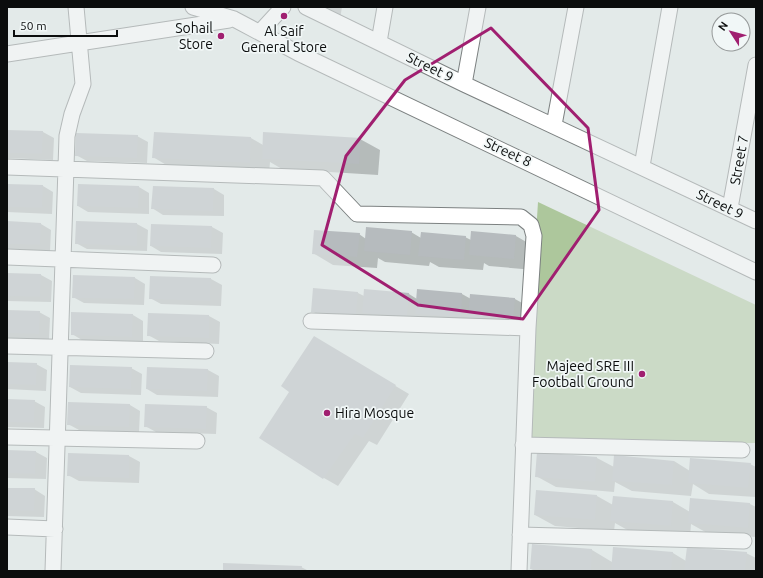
<svg xmlns="http://www.w3.org/2000/svg" width="763" height="578" font-family="Ubuntu,sans-serif">
  <rect width="100%" height="100%" fill="#e3eae9"/>
  <path fill="#adc79c" d="M538,202L756,305V443L523,445Z"/>
  <path fill="#0003" d="M316,7H342L340,19Z
    M7,131L43,132L54,138L53,160L7,158Z
    M137,136L148,142L147,163L87,161L76,155Z
    M251,138L263,145L360,139L380,150L378,175L282,169L270,162L269,174L173,169L153,157Z
    M7,185L43,186L53,192L52,214L7,212Z
    M139,187L149,193V214L88,212L78,206Z
    M214,189L224,195V216L163,215L152,208Z
    M7,222L41,224L51,230L50,251L7,249Z
    M77,222L137,224L148,230L147,251L87,249L76,243Z
    M212,227L223,233L222,254L161,252L151,246Z
    M411,232L421,238L465,237L471,240L516,236L535,247L534,270L489,266L484,263L483,270L439,267L430,262L429,266L385,262L378,258L377,268L333,265L313,253L359,234L366,239Z
    M7,274L41,275L52,281L51,302L7,301Z
    M151,277L211,279L222,285L221,306L161,304L150,298Z
    M135,278L145,284L144,305L84,303L73,297Z
    M418,291L462,294L471,299V295L515,299L535,310L533,332L332,323L312,311L358,293L364,296L409,294L417,299Z
    M7,311L39,312L50,318L49,340L7,338Z
    M149,314L209,316L220,322L219,344L159,341L148,335Z
    M133,315L143,321V342L82,340L72,334Z
    M328,346L409,394L377,445L369,441L338,486L324,478Z
    M7,363L36,364L47,370L46,391L7,389Z
    M131,368L142,374L141,395L81,393L70,387Z
    M148,368L208,370L219,376L218,397L157,395L147,389Z
    M7,400L34,401L45,407L44,428L7,427Z
    M130,405L140,411L139,432L79,430L68,424Z
    M206,407L217,413L216,434L156,432L145,426Z
    M7,451L36,452L47,458L46,479L7,478Z
    M538,453L597,458L614,467L674,461L690,471L750,464L756,467V497L709,494L693,484L691,496L632,491L615,482L614,492L556,487L536,476Z
    M69,454L129,456L140,462L139,483L79,481L68,475Z
    M7,489H34L45,496L44,517L7,516Z
    M597,496L613,505L673,502L690,512L691,499L750,504L756,507V537L709,534L691,524L690,537L631,532L615,523L614,531L555,526L535,515Z
    M533,545L592,550L612,562L673,553L686,561L746,553L756,558V571H535L531,569Z
    M301,567L309,571H224Z"/>
  <path fill="#b6bbbe" d="M7,130L43,131L42,154L7,153Z
    M154,132L251,137L250,163L152,158Z
    M263,132L361,138L359,164L262,159Z
    M76,133L138,135L137,158L75,156Z
    M7,184L43,185L42,208L7,207Z
    M78,184L139,186L138,208L77,206Z
    M153,186L214,188L213,211L151,209Z
    M7,221L41,223L40,245L7,244Z
    M76,221L137,223V246L75,244Z
    M151,224L212,226L211,248L150,246Z
    M366,227L412,231L410,255L364,251Z
    M314,230L360,233L357,257L312,254Z
    M471,231L516,235L514,259L469,255Z
    M421,232L466,236L464,260L418,256Z
    M7,273L41,274L40,297L7,296Z
    M73,275L135,277L134,299L72,298Z
    M150,276L211,278L210,301L149,299Z
    M313,288L358,292L356,315L311,312Z
    M364,289L409,293L407,317L362,313Z
    M417,289L462,293L461,317L415,314Z
    M470,294L515,298L513,322L468,318Z
    M7,310L40,311L39,334L7,333Z
    M71,312L133,314L132,337L71,335Z
    M148,313L209,315V338L147,336Z
    M314,336L396,385L363,438L355,434L323,479L259,438L289,392L281,386Z
    M7,362L37,363L36,385L7,384Z
    M70,365L132,367L131,389L69,387Z
    M147,367L208,369L207,391L146,389Z
    M7,399L35,400L34,423L7,422Z
    M68,402L130,404L129,427L67,425Z
    M145,404L207,406L206,429L144,427Z
    M7,450L36,451L35,474L7,473Z
    M537,452L597,457L595,482L535,477Z
    M68,453L129,455V478L67,476Z
    M614,455L674,461L672,485L612,481Z
    M690,458L751,463L748,488L688,483Z
    M7,488H35L34,511L7,510Z
    M536,490L597,495L595,520L534,515Z
    M613,496L673,501L671,526L610,521Z
    M690,498L750,503L748,528L688,523Z
    M532,544L592,549L591,571L530,569Z
    M613,547L673,552L671,571H611Z
    M687,547L747,552L745,571H684Z
    M223,563L302,566L301,571H223Z"/>
  <g fill="none" stroke-linecap="round" stroke-linejoin="round">
    <defs>
      <path id="minor" d="M193,7L234,19L298,53L756,272
        M306,7L464,84L756,221
        M260,32L283,7
        M379,42L385,7
        M7,54L229,20
        M464,84L478,7
        M554,125L576,7
        M642,166L670,7
        M7,167L323,178L357,214L521,217L531,225L534,236L528,328L519,571
        M730,208L756,65
        M7,257L213,265
        M311,321L528,328
        M7,346L206,351
        M7,437L197,441
        M523,445L742,450
        M7,527L55,529
        M520,535L744,541
        M53,571L67,136L72,114L83,84L76,7"/>
    </defs>
    <use href="#minor" stroke="#7c8181" stroke-width="17"/>
    <use href="#minor" stroke="#fff" stroke-width="15"/>
  </g>
  <path d="M0 0H763V578H0ZM491,28L588,128L599,210L523,319L418,305L322,245L346,156L405,80Z" fill="#e3eae9" fill-opacity=".55" fill-rule="evenodd"/>
  <path fill="none" stroke="#a01f70" stroke-width="3" stroke-linejoin="round" d="M491,28L588,128L599,210L523,319L418,305L322,245L346,156L405,80Z"/>
  <g fill="#a01f70" stroke="#f1f7f7" stroke-width="1.5">
    <circle cx="284" cy="16" r="4"/>
    <circle cx="221" cy="36" r="4"/>
    <circle cx="642" cy="374" r="4"/>
    <circle cx="327" cy="413" r="4"/>
  </g>
  <g text-anchor="middle" stroke-width="3.5" stroke-linejoin="round" paint-order="stroke">
    <g font-size="14" fill="#0b0d0d" stroke="#f1f7f7" text-anchor="end">
      <text x="213" y="33">Sohail<tspan x="213" dy="16">Store</tspan></text>
      <text x="284" y="36" text-anchor="middle">Al Saif<tspan x="284" dy="16">General Store</tspan></text>
      <text x="634" y="371">Majeed SRE III<tspan x="634" dy="16">Football Ground</tspan></text>
      <text x="335" y="418" text-anchor="start">Hira Mosque</text>
    </g>
    <g font-size="14" fill="#0b0d0d" stroke="#f1f7f7">
      <text transform="translate(430 67) rotate(26)" y="5">Street 9</text>
      <text transform="translate(508 152) rotate(25)" y="5">Street 8</text>
      <text transform="translate(739 160) rotate(-80)" y="5">Street 7</text>
      <text transform="translate(720 204) rotate(26)" y="5">Street 9</text>
    </g>
  </g>
  <rect width="763" height="578" fill="none" stroke="#0b0d0d" stroke-width="16"/>
  <g transform="translate(731 32) rotate(306)"><circle r="19" fill="#f1f7f7" stroke="#959999"/>
  <path d="M0-3L7 15L0 10L-7 15Z" fill="#a01f70"/>
  <text y="-6" font-size="11" font-weight="bold" text-anchor="middle" fill="#0b0d0d">N</text>
  </g>
  <path d="M14 30v6h103v-6" fill="none" stroke="#0b0d0d" stroke-width="2"/>
  <text x="20" y="30" font-size="12" fill="#0b0d0d" stroke="#f1f7f7" stroke-width="3" paint-order="stroke">50 m</text>
</svg>
